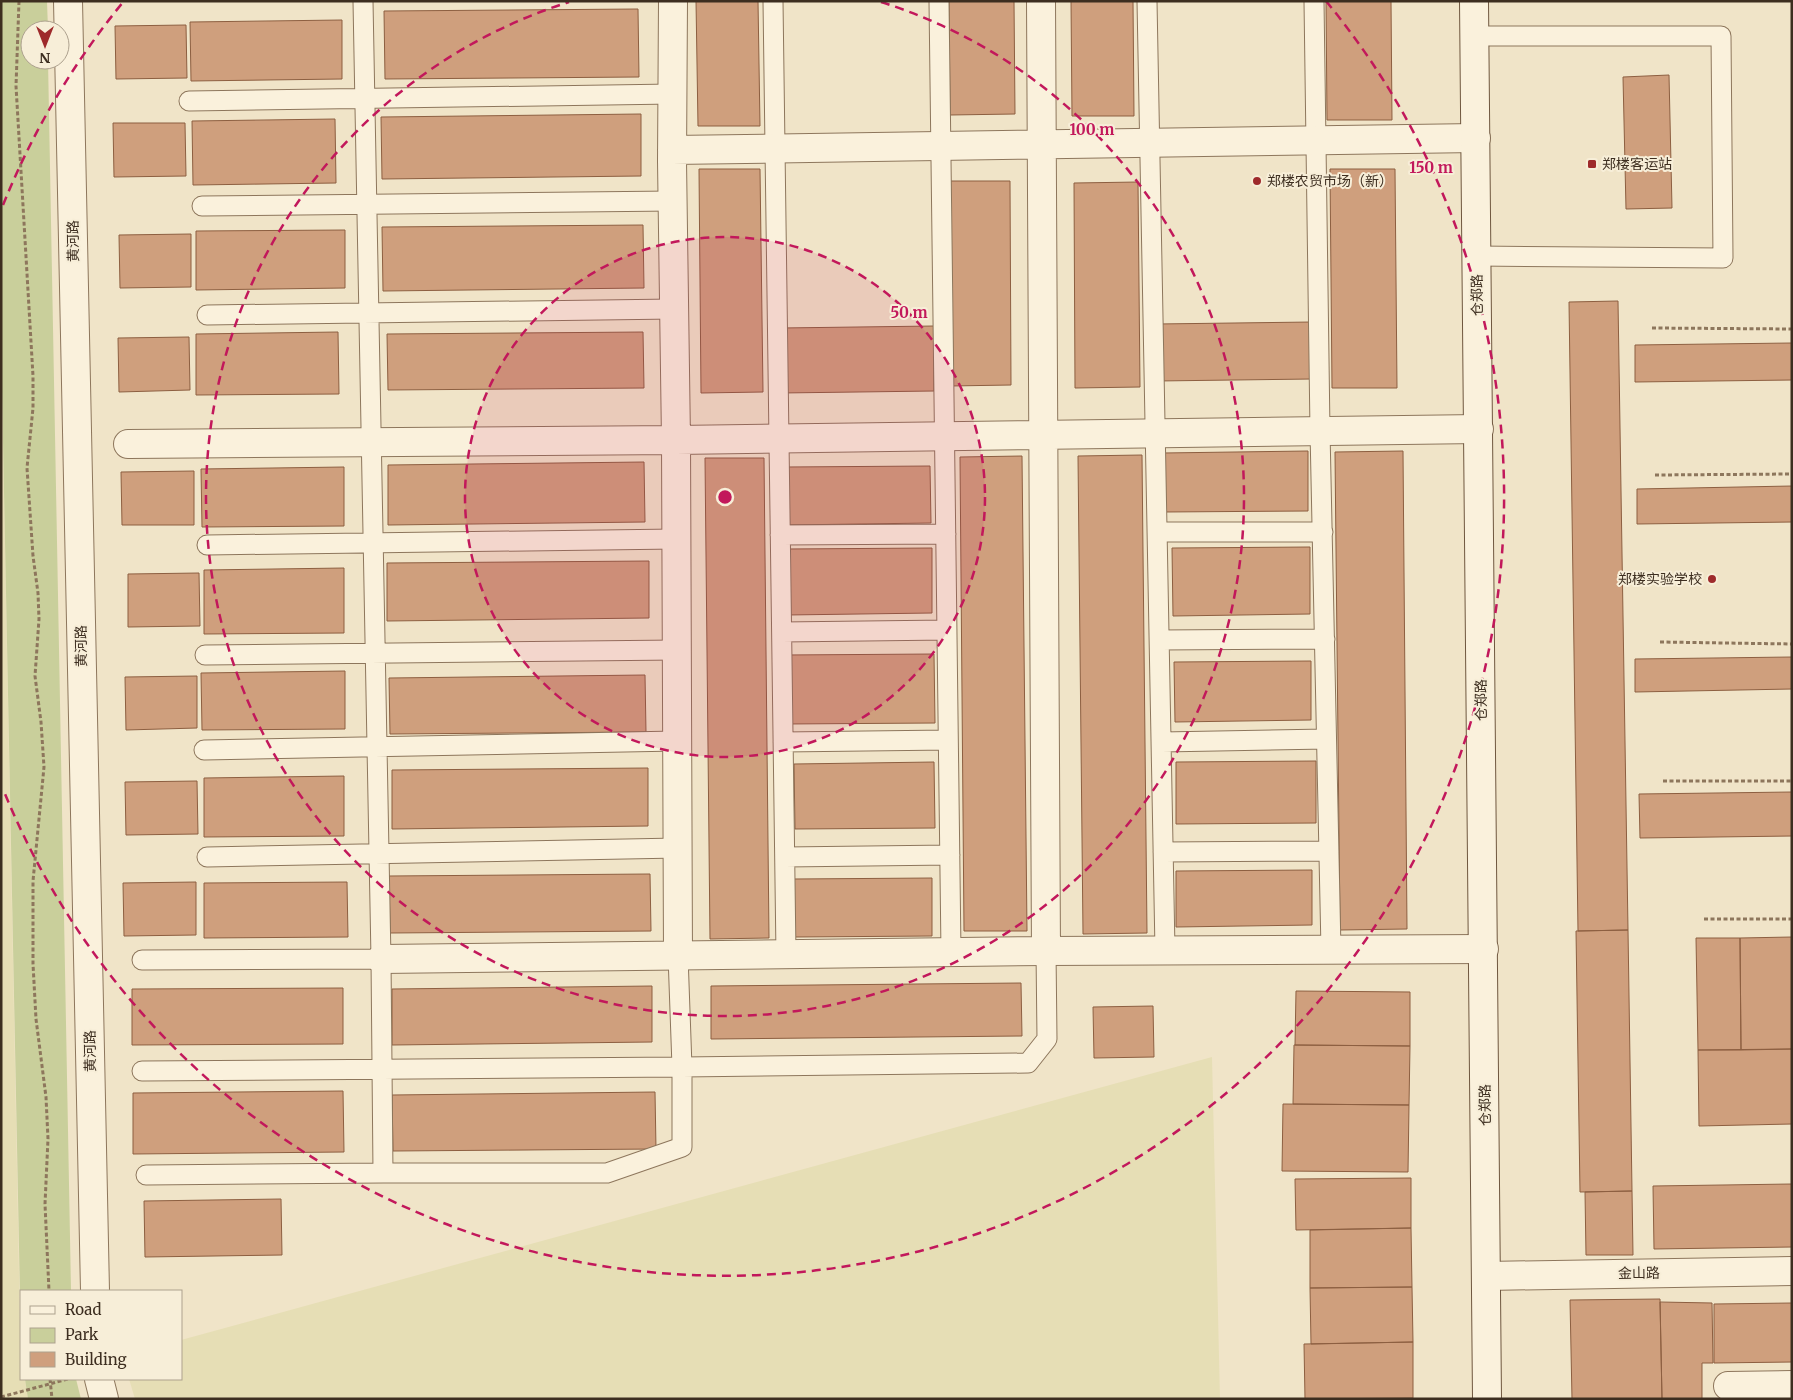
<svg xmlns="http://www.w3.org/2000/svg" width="1793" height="1400" font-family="Merriweather,'Noto Sans SC',serif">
  <rect width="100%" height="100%" fill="#f0e4c8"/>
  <path fill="#e6deb5" d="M1,341L21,1379H25L28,1399H1Z
    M1212,1057L1220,1399H135L129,1379H181V1340Z"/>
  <path fill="#c9cf9b" d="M1,1H47L48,30H30V60H48L71,1291H21V1347L1,341Z
    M25,1379H76L81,1399H28Z"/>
  <path fill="#cf9f7d" stroke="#8d5f41" d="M696,1H758L760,126H698Z
    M949,1H1014L1015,114L950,115Z
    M1071,1H1133L1134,116H1072Z
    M1326,1H1391L1392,120H1327Z
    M638,9L639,77L385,79L384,11Z
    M342,20V79L191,81L190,22Z
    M186,25L187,78L116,79L115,26Z
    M1669,75L1672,208L1626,209L1623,77Z
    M641,114V176L382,179L381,117Z
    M335,119L336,183L193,185L192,121Z
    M113,123H185L186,176L114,177Z
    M699,169H760L763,392L701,393Z
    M1330,169H1395L1397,388H1332Z
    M948,181H1010L1011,385L950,386Z
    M1138,182L1140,387L1075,388L1074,183Z
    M643,225L644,288L383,291L382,227Z
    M345,230V288L196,290V231Z
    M191,234V287L120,288L119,235Z
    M1618,301L1628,930L1578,931L1569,302Z
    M1312,322V379L1157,381V324Z
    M934,326V391L781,393V328Z
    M338,332L339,394L196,395V334Z
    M643,332L644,388L388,390L387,334Z
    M189,337L190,390L119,392L118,338Z
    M1792,343V380L1635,382V345Z
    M1308,451V511L1164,512L1163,453Z
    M1403,451L1407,929L1340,930L1335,452Z
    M1142,455L1147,933L1083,934L1078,456Z
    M1022,456L1027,931H964L960,457Z
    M705,458H764L769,938L710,939Z
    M644,462L645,522L388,525V465Z
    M930,466L931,523L787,525L786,467Z
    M344,467V526L202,527L201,469Z
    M194,471V525H122L121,472Z
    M1792,486V522L1637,524V489Z
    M1310,547V614L1173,616L1172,548Z
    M932,548V613L787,615L786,549Z
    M649,561V618L387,621V563Z
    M344,568V633L204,634V570Z
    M199,573L200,626L128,627V574Z
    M934,654L935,723L786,724L785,655Z
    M1792,657V689L1635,692V659Z
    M1311,661V720L1175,722L1174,662Z
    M345,671V729L202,730L201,673Z
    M645,675L646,732L390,734L389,678Z
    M197,676V728L126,730L125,677Z
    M1316,761V823L1176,824V762Z
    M934,762L935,828L795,829L794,764Z
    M648,768V826L392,829V770Z
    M344,776V836L204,837V778Z
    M197,781L198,834L126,835L125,782Z
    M1792,792V836L1640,838L1639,794Z
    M1312,870V925L1176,927V871Z
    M650,874L651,931L390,933L389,876Z
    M932,878V936L795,937L794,879Z
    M196,882V935L124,936L123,883Z
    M347,882L348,937L204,938V883Z
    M1628,930L1632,1191L1580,1192L1576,931Z
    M1792,937V1049L1741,1050L1740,938Z
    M1696,938H1740L1741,1050H1698Z
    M1021,983L1022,1036L711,1039V986Z
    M652,986V1042L392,1045V989Z
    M343,988V1044L132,1045V989Z
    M1296,991L1410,992V1046L1295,1045Z
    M1153,1006L1154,1057L1094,1058L1093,1007Z
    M1294,1045L1410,1046L1409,1105L1293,1104Z
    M1792,1049V1124L1699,1126L1698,1050Z
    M343,1091L344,1152L133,1154V1093Z
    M655,1092L656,1149L393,1151L392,1095Z
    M1283,1104L1409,1105L1408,1172L1282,1171Z
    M1411,1178V1228L1296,1230L1295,1179Z
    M1792,1184V1247L1654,1249L1653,1186Z
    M1632,1191L1633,1255H1586L1585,1192Z
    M281,1199L282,1255L145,1257L144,1201Z
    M1411,1228L1412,1287L1310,1288V1230Z
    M1412,1287L1413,1342L1311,1344L1310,1288Z
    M1660,1299L1662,1399H1572L1570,1300Z
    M1660,1302L1712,1303L1713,1363H1702V1399H1662Z
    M1792,1303V1362L1714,1363V1304Z
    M1413,1342V1398L1305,1399L1304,1344Z"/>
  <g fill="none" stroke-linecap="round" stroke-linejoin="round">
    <defs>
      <path id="lane" d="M773,1L786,954
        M939,1L951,952
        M1147,1L1165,950
        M1314,1L1320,431L1331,950
        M1475,36H1721L1723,258L1477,256
        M189,101L673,94
        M202,206L673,201
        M207,315L674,309
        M1157,532H1323
        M780,535L946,534
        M207,545L676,539
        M782,632L947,630
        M1160,640L1325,639
        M205,655L677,650
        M783,742L948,740
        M1162,742L1326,739
        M204,750L677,741
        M1163,852L1329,851
        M207,857L678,848
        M785,857L950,855
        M678,955L682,1067L1028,1063L1047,1039L1046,951
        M142,960L381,959
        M142,1071L682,1067V1147L607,1173H383L381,959L363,1
        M146,1175L383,1173"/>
      <path id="street" d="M68,1L95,1291
        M673,1L672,161L676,440L678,955
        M1041,1L1046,951
        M672,150L1476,138
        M128,444L676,440L1479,429
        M381,959L1046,951L1484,949
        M1487,1276L1792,1271
        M99,1379L104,1399
        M1728,1386L1792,1385"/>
      <path id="secondary" d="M1474,1L1487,1399"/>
    </defs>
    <use href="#lane" stroke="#8d765c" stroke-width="21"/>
    <use href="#street" stroke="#8d765c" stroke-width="30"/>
    <use href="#secondary" stroke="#6f573f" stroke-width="30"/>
    <path stroke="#8d765c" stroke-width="3" stroke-dasharray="4 2.5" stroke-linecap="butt" d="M19,1L16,86L33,376V408L27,468L33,556L38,593L39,619L35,676L41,722L44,767L33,881V964L36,1019L46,1097L48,1139L45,1204L49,1291
      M1652,328L1792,329
      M1655,475L1792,474
      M1660,642L1792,644
      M1663,781H1792
      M1704,919H1792
      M50,1379L52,1399
      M1,1397L68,1379"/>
    <use href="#lane" stroke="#faf1dc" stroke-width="19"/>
    <use href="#street" stroke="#faf1dc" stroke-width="28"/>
    <use href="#secondary" stroke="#faf1dc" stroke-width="28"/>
  </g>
  <circle cx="725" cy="497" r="260" fill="#c2185b" fill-opacity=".12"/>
  <g fill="none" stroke="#c2185b" stroke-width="2.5" stroke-dasharray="9 6">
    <circle cx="725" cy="497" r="260"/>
    <path d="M881 2A519 519 0 1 1 569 2"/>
    <path d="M3 205A779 779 0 0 1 124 1M1326 1A779 779 0 1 1 3 789"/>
  </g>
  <g fill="#9e2a2b" stroke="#f7eed8" stroke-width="2">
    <rect x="1587" y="159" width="10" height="10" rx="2.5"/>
    <circle cx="1257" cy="181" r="5"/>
    <circle cx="1712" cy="579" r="5"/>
  </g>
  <g text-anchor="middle" stroke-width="4" stroke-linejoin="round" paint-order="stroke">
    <g font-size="14" fill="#3d2e20" stroke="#f7eed8" text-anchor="start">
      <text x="1602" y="169">郑楼客运站</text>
      <text x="1267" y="186">郑楼农贸市场（新）</text>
      <text x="1702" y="584" text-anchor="end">郑楼实验学校</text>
    </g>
    <g font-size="14" fill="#3d2e20" stroke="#f7eed8">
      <text transform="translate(73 241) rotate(-91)" y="5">黄河路</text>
      <text transform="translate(1477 295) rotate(-91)" y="5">仓郑路</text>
      <text transform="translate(81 646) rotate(-91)" y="5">黄河路</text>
      <text transform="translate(1481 700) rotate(-91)" y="5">仓郑路</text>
      <text transform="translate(90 1051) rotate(-91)" y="5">黄河路</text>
      <text transform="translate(1485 1105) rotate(-91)" y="5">仓郑路</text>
      <text transform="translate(1639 1273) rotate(-1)" y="5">金山路</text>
    </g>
  </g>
  <circle cx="725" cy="497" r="8" fill="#c2185b" stroke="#f7eed8" stroke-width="2.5"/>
  <g font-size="15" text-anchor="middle" font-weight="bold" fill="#c2185b" stroke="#f7eed8" stroke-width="4" stroke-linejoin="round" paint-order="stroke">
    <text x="1092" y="135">100 m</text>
    <text x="1431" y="173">150 m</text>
    <text x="909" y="318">50 m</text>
  </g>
  <rect width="1793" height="1400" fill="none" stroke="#3d2e20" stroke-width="5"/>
  <rect x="20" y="1290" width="162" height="90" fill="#f7eed8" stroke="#ada18e"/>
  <rect x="30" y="1306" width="25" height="8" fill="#faf1dc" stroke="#ada18e"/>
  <text x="65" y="1315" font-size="15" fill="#3d2e20">Road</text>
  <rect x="30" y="1328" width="25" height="15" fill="#c9cf9b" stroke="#ada18e"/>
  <text x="65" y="1340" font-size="15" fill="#3d2e20">Park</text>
  <rect x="30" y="1352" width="25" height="15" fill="#cf9f7d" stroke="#ada18e"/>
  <text x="65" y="1365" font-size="15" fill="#3d2e20">Building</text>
  <g transform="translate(45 45) rotate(180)"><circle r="24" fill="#f7eed8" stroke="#ada18e"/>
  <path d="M0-4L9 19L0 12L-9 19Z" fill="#9e2a2b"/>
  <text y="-8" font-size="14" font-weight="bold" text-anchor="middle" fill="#3d2e20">N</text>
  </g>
</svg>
